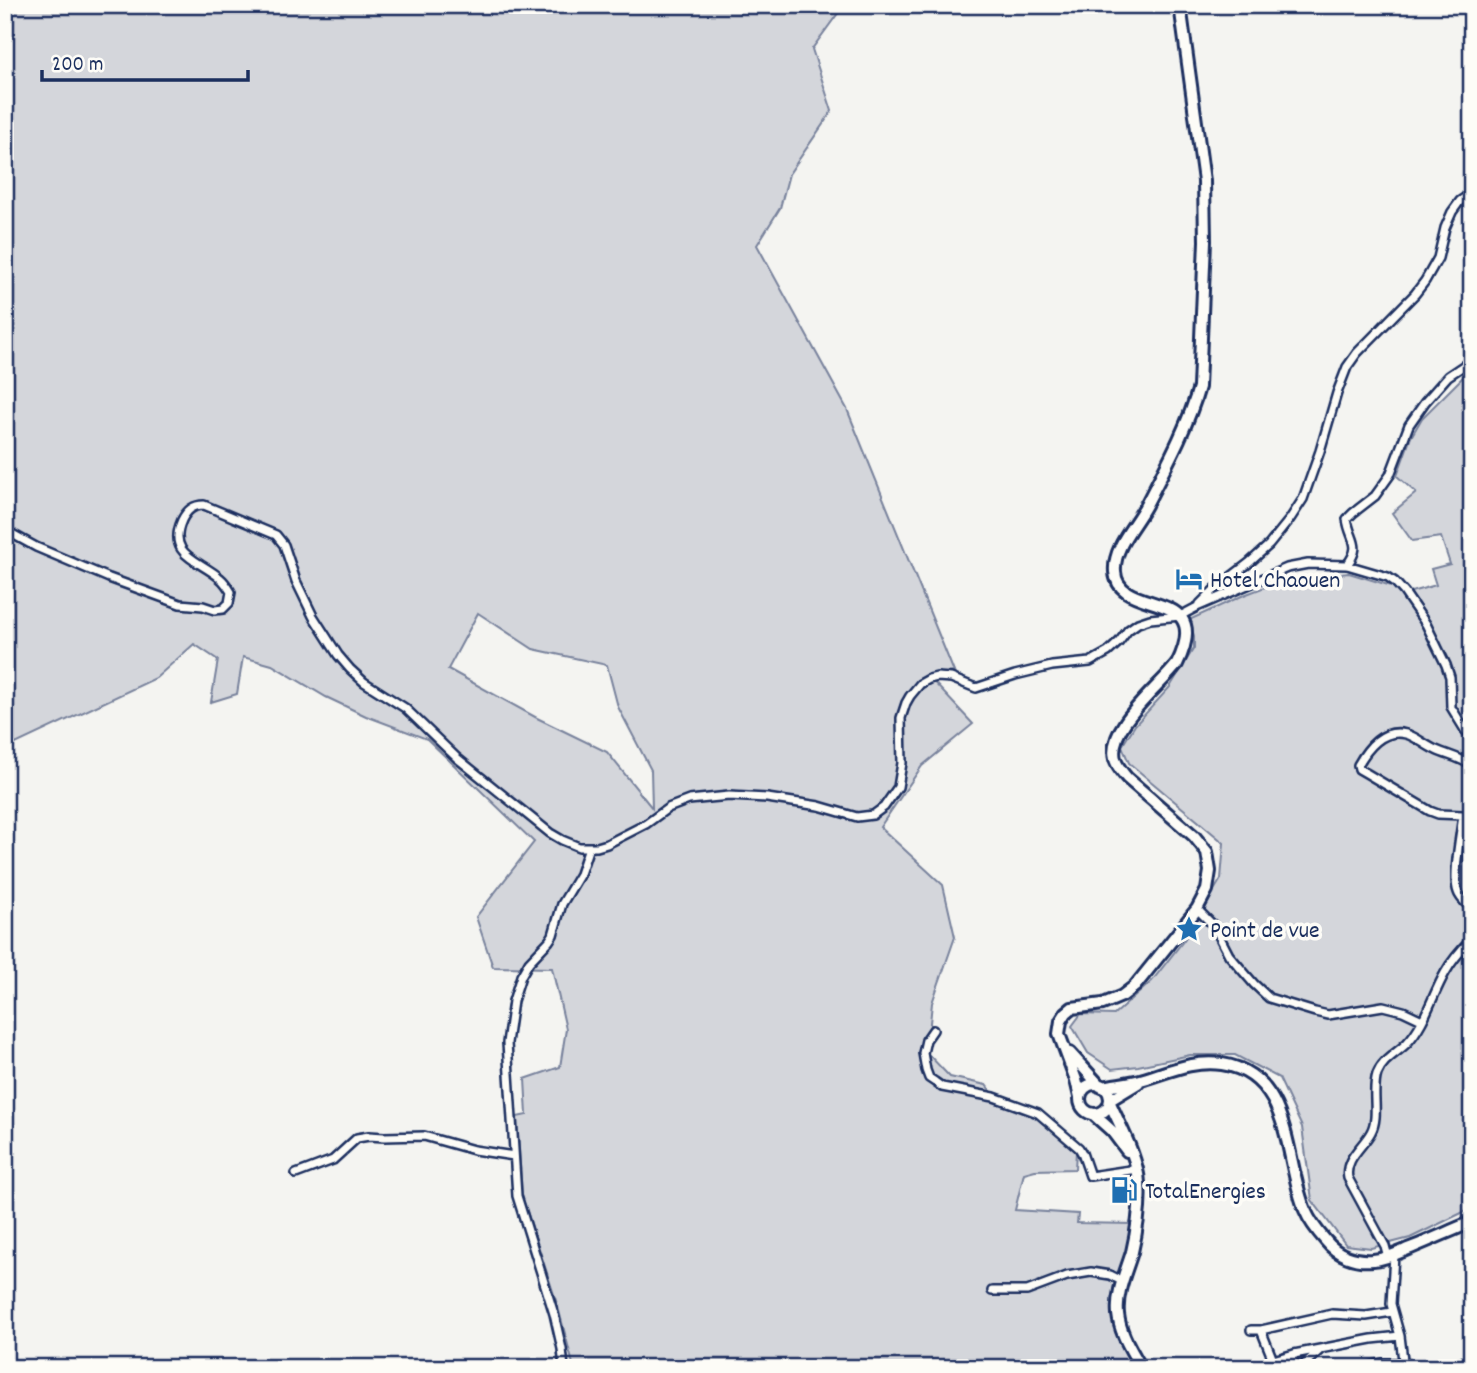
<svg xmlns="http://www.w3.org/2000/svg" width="1477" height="1373" font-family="Dekko,sans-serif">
  <rect width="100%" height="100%" fill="#f4f4f1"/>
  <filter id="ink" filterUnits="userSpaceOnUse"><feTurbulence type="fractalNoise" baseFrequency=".0143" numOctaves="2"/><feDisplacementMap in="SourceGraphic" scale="14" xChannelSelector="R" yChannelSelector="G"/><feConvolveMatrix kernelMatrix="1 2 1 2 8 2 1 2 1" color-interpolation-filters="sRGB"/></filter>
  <g filter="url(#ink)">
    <path fill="#d4d6db" stroke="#78829c" stroke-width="2" fill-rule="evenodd" d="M5,5H844L812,49L832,111L789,174L780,208L757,245L847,409L954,672L928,676L973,724L922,766L880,827L943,885L955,937L932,1003L927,1053L950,1077L986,1085L1002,1105L1039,1115L1076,1151L1075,1169L1035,1170L1024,1173L1015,1210L1078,1214L1077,1223L1135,1224L1121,1272L1111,1315L1125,1353L1134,1368H574L558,1307L522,1196L517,1117L527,1115L525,1079L560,1067L566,1029L552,968L493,967L476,917L534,842L427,739L366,716L326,697L272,665L243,657L237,694L211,702L218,660L194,644L156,678L5,749ZM478,613L533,649L607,665L618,707L651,770L652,808L607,752L537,718L448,669Z
      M1472,368V1208L1410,1238L1371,1248L1346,1245L1312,1200L1302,1127L1279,1078L1235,1055H1190L1138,1066L1112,1069L1088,1053L1072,1026L1081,1014L1114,1015L1152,981L1184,940L1221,879L1224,843L1129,763L1122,746L1135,725L1170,687L1194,648V636L1189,620L1244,595L1286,579L1349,573L1411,592L1436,585L1431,569L1450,564L1441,537L1412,541L1392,513L1416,493L1397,476L1411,437L1422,418Z"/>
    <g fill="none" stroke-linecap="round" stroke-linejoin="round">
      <defs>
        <path id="street" d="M5,530L36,547L109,578L180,604L203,606L215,610L223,609L229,603L231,592C228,587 225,582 220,578C200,560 166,556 182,520C187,510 193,505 204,505L276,535L284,545L296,581L313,616L338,655L350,669L364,682L405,708L457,758L529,816L550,833L562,840L579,847H597L607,844L646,824L668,808L689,800L729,796L767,798L819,806L857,817L873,815L884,807L898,787L902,763L901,718L906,703L910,696L920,684L929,679L937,677L951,678L976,688L1015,675L1052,666L1090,662L1108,652L1119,642L1128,630L1138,623L1150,619L1180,616L1199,606L1287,568L1308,564L1347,565L1388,577L1395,582L1404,592L1426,624L1446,665L1450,677L1451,707L1465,730L1472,737
          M1347,565C1363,544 1350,541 1347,519L1353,513L1375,496L1390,475L1409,425L1425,402L1448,376L1472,360
          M1200,604L1215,589L1249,563L1269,545L1290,519L1303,499L1320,451L1337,393L1347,367L1357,353L1415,294L1425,281L1438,258L1445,228L1452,212L1460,201L1472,193
          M1463,815L1438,814L1430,811L1366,773L1359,769L1358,765C1368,747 1383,728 1406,734C1417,737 1426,746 1436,750C1449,756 1460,757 1472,766
          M1472,818L1463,815C1461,833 1452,877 1458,892C1460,899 1467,904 1472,909
          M1197,909L1214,926L1229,955L1254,984L1269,998L1315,1012L1328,1015L1383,1006L1403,1011L1422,1020
          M933,1030L926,1040L923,1053L926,1070L929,1078L935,1082L942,1087L994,1097L1038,1113L1079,1148L1082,1153L1090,1176L1137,1169
          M296,1174L333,1160L357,1138L369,1136L384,1137L424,1136L474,1150L514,1156
          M1394,1255L1391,1304L1400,1336L1404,1368
          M1388,1257L1385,1246L1348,1178C1344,1159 1363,1147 1371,1132C1380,1116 1371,1092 1377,1074C1383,1059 1396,1054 1407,1043C1425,1024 1432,996 1445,973C1452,960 1462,949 1472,939
          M992,1291H1027L1067,1276L1091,1272L1110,1275L1122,1281
          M1251,1330H1261L1332,1314L1366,1316L1392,1312
          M1261,1330L1273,1360
          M1294,1354L1372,1339L1400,1336
          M564,1368L562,1349L554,1314L517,1196L507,1043L513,1001L521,976L529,962L549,941L553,935L562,904L580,874L589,847
          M1259,1368L1273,1360L1294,1354L1291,1368
          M1300,1368L1319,1351
          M1359,1368L1382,1363H1404
          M1446,1368L1472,1359"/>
        <path id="secondary" d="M1070,1053L1100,1086
          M1080 1099a15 15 0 1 1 30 0a15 15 0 1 1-30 0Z
          M1102,1087C1116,1084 1131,1083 1144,1079C1170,1071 1194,1060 1222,1064C1293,1075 1284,1160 1305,1210C1310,1222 1318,1232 1326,1241C1337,1255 1355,1262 1373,1260C1387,1259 1400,1252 1413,1247C1433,1239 1452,1230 1472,1222
          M1080,1097L1076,1080L1059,1034L1061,1021L1066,1013L1072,1008L1103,1004L1122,996L1135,986L1197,909L1207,890L1210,871L1207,852L1194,836L1127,778C1123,773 1117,767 1115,759C1107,726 1158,689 1177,664C1216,585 1118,618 1115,572C1113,547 1135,526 1146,505C1165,468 1188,426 1199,387L1205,241L1204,181L1180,5
          M1110,1100L1138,1083
          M1110,1103C1120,1126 1138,1158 1139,1183C1141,1205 1137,1230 1132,1252C1126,1272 1116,1292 1118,1314C1120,1334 1132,1351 1141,1368
          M1093,1114L1112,1131L1127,1151"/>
      </defs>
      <use href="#street" stroke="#1b2f5e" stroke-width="12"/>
      <use href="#secondary" stroke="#1b2f5e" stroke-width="16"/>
      <use href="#street" stroke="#fdfcf7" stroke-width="7"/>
      <use href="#secondary" stroke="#fdfcf7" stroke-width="10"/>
    </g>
  </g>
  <defs>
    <symbol id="hotel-bare" viewBox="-9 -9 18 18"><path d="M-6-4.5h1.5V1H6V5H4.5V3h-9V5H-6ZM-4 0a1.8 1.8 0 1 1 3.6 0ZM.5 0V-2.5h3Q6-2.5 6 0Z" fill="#1f6fb2" stroke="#fdfcf7" stroke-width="2.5" paint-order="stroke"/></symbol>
    <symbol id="sight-bare" viewBox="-9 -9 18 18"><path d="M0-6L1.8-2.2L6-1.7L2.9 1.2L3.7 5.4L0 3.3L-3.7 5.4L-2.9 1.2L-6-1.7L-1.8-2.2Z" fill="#1f6fb2" stroke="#fdfcf7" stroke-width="2.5" paint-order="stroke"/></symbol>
    <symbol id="fuel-bare" viewBox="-9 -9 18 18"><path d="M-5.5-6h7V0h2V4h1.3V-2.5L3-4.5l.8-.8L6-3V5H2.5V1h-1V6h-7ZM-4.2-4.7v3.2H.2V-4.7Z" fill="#1f6fb2" stroke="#fdfcf7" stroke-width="2.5" paint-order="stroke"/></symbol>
  </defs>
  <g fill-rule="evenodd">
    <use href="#hotel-bare" x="1170" y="560" width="38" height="38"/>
    <use href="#sight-bare" x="1170" y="910" width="38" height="38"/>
    <use href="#fuel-bare" x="1105" y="1171" width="38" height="38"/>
  </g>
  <g text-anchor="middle" stroke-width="7" stroke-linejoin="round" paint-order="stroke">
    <g font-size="24" fill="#1b2f5e" stroke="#fdfcf7" text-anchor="start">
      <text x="1210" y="587">Hotel Chaouen</text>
      <text x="1210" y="937">Point de vue</text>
      <text x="1145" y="1198">TotalEnergies</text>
    </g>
  </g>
  <rect width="1477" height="1373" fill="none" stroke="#fdfcf7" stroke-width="28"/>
  <rect x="14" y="14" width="1449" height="1345" fill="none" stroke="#1b2f5e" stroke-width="2.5" filter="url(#ink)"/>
  <path d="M42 70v10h206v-10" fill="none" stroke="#1b2f5e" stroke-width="3.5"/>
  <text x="52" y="70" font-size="21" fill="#1b2f5e" stroke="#fdfcf7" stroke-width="5" paint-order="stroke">200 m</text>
</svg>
